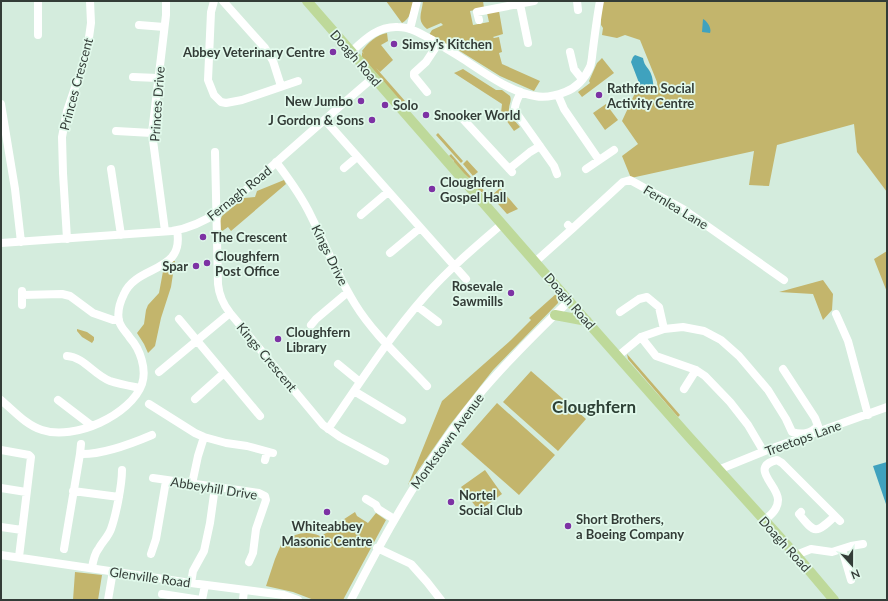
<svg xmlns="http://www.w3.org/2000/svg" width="888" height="601" font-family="Lato,sans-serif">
  <rect width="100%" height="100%" fill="#d4ecdd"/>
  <path fill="#c3b56c" d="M386,1H414C412,9 410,19 402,23Z
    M423,1H483L484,8L470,11L473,25L489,22L487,13L499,11L503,34L493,37L494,38L499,37L502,52L499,53L502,64L540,81L534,91L500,76L455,48L429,35L432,30L443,25L441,23L427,29C416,20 422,13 423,1Z
    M602,1H887V192L857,152L854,124L777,145L769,186L749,185L754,151L631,178L622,156L638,144L622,121L635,93L655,95L658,92L657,82L640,40L625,35L617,38L602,35L603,28L601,25V19L600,15Z
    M387,33L388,41L381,45L393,60L380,72L376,68L405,101L401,102L362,57V52L364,54L362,51C368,43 376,35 387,33Z
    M602,58L614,73L582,97L578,92L590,83L589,81L597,63Z
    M463,69L496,90H502L510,96C512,101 509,104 509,109C509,115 516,122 520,127L514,131L501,113L502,104L454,73Z
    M606,104L618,120L605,130L593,113Z
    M438,133L463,161L461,163L436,135Z
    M451,154L471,177L469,178L454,165V161L449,156Z
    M467,160L478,172L473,176L463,164Z
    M473,179L489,196L487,198L482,192H479L472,181Z
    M284,180L286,184L231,231L228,227L221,232L220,221L222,216L244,198L255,197L257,191Z
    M500,188L518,209L507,214L491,196Z
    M887,251V292L874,259Z
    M170,261H175L171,287L161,318L155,346L148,353L144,344L137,333L144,324L146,310L148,305L159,293L164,266Z
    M823,280L833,294L832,310L823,320L813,294L779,292Z
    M557,293L558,303L493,370L449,426L408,485L442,401L511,340L531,320L529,318Z
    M77,329L87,332L94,337V340L92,343L82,337L77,331Z
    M627,354L680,415L678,417L628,359Z
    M531,371L586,419L558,451L503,402Z
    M497,403L555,455L519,495L461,444Z
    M485,470L502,494L479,511L461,487Z
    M355,512L357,516L368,523L376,513L386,520L343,600H314L293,592L266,586L275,559L283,540C297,534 305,530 320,536L335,529V525Z
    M75,572L102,575L98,600H73Z"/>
  <path fill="#3fa2be" d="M703,19C707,21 712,28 710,33L702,32Z
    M635,55L643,58C644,64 646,66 649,70C653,76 653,83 654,90L652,91L645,92L641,88L631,62L633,57Z
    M887,462V507L873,466Z"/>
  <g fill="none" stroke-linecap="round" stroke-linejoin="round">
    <path stroke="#fff" stroke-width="8" d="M214,1L211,12L208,80L214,95L221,102L226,103L242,100L298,81
      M223,1L265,48L273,61L281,86
      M577,1L578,10
      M520,4L528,43
      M479,20L477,12L534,1
      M139,25L164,27
      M410,29L417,1
      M38,35V1
      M351,52C365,39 378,26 398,27C411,27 423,35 434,41C443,47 451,51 460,57C482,71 509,92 535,96C545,98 555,96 565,92C576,88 585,78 590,67C592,62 592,55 593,49C595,33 597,17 600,1
      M570,52L574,69L582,79
      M133,77L158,78
      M427,92L414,76V73L426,62L438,44
      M521,92C518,98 514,104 515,111L554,166L557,174
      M558,95L564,109L599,160
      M1,104L15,189L21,242
      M462,118L512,172
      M325,120L466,279
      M116,131L152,133
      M215,152L218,284C219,295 223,304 230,313L323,425L340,437L385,461
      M276,162C289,179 302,197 311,216C326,246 337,275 355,304C374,335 403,360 427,386
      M344,168L357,157
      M111,169L121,235
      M509,169L530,152L540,146
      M586,169L614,150
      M361,215L388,192
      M572,229L623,182L630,180L683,209L784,280
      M165,231L152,133L166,15V1
      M67,239L63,173L62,137L67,111L87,52L91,23L90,1
      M1,243L172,231C215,225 248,187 280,159C311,132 342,104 374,77
      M390,253L420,228
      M535,262L572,229L568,225
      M22,291V305
      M22,295L62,294L70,296L93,313L113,320H119
      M417,306L438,322
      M620,312L639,299L647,297L659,307L664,329
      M836,314L848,341L868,415
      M179,319L260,416
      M311,325L316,319L348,292
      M641,337L656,356L696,370L705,376L730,402L748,425L761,447
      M67,356C84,357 94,375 110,381C119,384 130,386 140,388
      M618,356L641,337L664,329L683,327L704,331L721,340L739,356L768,390L786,419L792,432C802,435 810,434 818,426L815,418L783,369
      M338,364L360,382
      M159,372L230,313
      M684,389L696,370
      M354,391L402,420
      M195,399L224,373
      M1,400C14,411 26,425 42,430C74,441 131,415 142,384C147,369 140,349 130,338C126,332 121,328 119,321C117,312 120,302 124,294C137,264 185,274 177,230
      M58,400L92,426
      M149,404L195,433L204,437L226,443L247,446L273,453
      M328,429C359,384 389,337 425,296C448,270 475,247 502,224
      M1,450L29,455L31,457L19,557
      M80,454C103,455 131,444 152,435
      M265,460L267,452
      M718,470L770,449L887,407
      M153,478L259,493L265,496L266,500L256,529L253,553L249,562
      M192,484L198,456L204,437
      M1,488L26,492
      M73,491L119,497
      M366,499L376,505L378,509L394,519
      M801,512L799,514C815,534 816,534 835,516
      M764,521C770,515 778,510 778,500C779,486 748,467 777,460L782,463L840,521
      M1,527L22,530
      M377,548L411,564L427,582L441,600
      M64,549L80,454L81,444
      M842,549L851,580
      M151,554L156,539L166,481
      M1,555L191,583L284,595L298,600
      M796,555L811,549L832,552L851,546L863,544
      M92,568C93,561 95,553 99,548C103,541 108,537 111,529C116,515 122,485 122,470
      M191,583L193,571L204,551L210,523L215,487
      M162,594L201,600
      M108,600L113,571
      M202,600L205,585
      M243,600L244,590
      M351,600C389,526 430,454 483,390C510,358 540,329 569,301"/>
    <path stroke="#bed99a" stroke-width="10" d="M307,1L583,317L689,437L796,555L834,600
      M555,315L587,321"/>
  </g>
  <g fill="#7d32a4" stroke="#e1f9eb" stroke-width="1.5">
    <circle cx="394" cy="44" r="4"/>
    <circle cx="333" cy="52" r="4"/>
    <circle cx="599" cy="95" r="4"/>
    <circle cx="361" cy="101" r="4"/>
    <circle cx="385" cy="105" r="4"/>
    <circle cx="426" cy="115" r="4"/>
    <circle cx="372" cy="120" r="4"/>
    <circle cx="432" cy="189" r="4"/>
    <circle cx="203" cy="237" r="4"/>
    <circle cx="207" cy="263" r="4"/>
    <circle cx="196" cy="266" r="4"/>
    <circle cx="511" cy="293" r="4"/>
    <circle cx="278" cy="339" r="4"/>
    <circle cx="451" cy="502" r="4"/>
    <circle cx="327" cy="512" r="4"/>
    <circle cx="568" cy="526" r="4"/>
  </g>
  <g text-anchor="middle" stroke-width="3.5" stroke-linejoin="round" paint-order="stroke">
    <g font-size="13" font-weight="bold" fill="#333c37" stroke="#e1f9eb" text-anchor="start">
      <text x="402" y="49">Simsy's Kitchen</text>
      <text x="325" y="57" text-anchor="end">Abbey Veterinary Centre</text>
      <text x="607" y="93">Rathfern Social<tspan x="607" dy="15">Activity Centre</tspan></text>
      <text x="353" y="106" text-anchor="end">New Jumbo</text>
      <text x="393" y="110">Solo</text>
      <text x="434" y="120">Snooker World</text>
      <text x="364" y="125" text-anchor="end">J Gordon &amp; Sons</text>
      <text x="440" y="187">Cloughfern<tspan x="440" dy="15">Gospel Hall</tspan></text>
      <text x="211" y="242">The Crescent</text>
      <text x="215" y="261">Cloughfern<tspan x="215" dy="15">Post Office</tspan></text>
      <text x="188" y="271" text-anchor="end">Spar</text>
      <text x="503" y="291" text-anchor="end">Rosevale<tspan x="503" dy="15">Sawmills</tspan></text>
      <text x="286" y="337">Cloughfern<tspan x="286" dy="15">Library</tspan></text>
      <text x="459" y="500">Nortel<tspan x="459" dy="15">Social Club</tspan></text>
      <text x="576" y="524">Short Brothers,<tspan x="576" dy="15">a Boeing Company</tspan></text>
      <text x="327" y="531" text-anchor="middle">Whiteabbey<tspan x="327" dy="15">Masonic Centre</tspan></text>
    </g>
    <g font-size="13" fill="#333c37" stroke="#e1f9eb">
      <text transform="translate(356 58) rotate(49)" y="5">Doagh Road</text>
      <text transform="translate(76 84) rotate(-75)" y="5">Princes Crescent</text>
      <text transform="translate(157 104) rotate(-86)" y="5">Princes Drive</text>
      <text transform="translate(239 193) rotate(-39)" y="5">Fernagh Road</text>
      <text transform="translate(676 207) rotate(31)" y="5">Fernlea Lane</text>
      <text transform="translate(330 255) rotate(64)" y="5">Kings Drive</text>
      <text transform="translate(570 301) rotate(49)" y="5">Doagh Road</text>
      <text transform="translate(267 357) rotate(50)" y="5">Kings Crescent</text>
      <text transform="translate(803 438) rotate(-20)" y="5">Treetops Lane</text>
      <text transform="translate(447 441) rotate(-54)" y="5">Monkstown Avenue</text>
      <text transform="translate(214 488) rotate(9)" y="5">Abbeyhill Drive</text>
      <text transform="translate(785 544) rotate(48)" y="5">Doagh Road</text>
      <text transform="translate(150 577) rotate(8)" y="5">Glenville Road</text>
    </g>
    <g font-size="17" font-weight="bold" fill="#2e4136" stroke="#e1f9eb">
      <text x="594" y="413">Cloughfern</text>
    </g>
  </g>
  <rect width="888" height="601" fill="none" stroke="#333c37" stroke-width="4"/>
  <g transform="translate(852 565) rotate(159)" stroke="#e1f9eb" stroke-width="3" paint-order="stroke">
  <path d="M0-3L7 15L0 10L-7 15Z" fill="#333c37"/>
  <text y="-6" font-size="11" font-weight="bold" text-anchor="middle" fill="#333c37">N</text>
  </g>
</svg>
